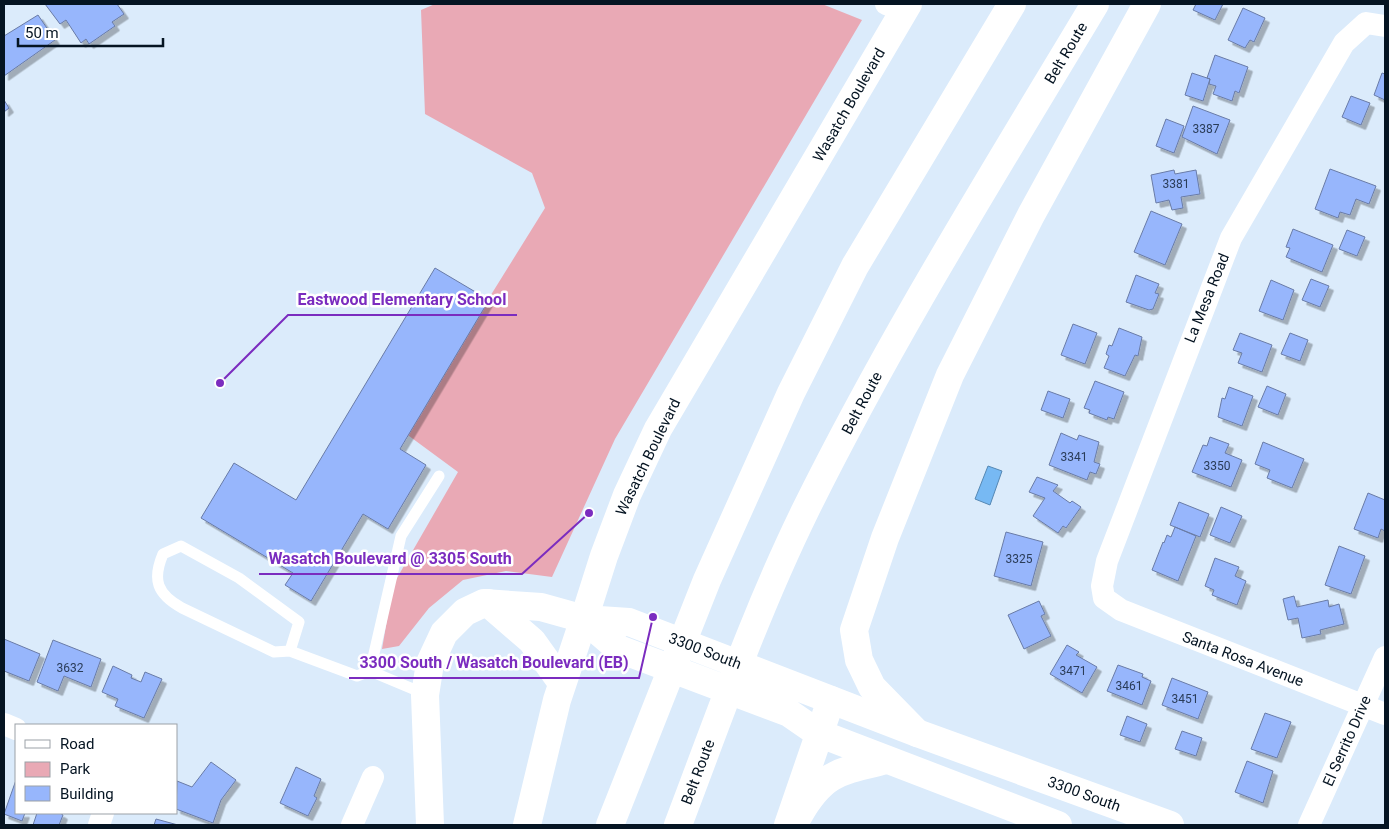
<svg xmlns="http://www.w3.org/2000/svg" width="1389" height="829" font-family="Roboto,sans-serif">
  <defs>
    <filter id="shadow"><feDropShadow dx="4.5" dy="4.5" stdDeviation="0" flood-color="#0004"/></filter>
  </defs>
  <rect width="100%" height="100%" fill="#dbebfb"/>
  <path fill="#e9a9b5" d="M435,4H822L862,20L615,439L552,577L506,571L463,580L429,608L399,646L382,649L393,585L458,472L405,433L545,208L532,173L425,114L421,10Z"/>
  <path fill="#77b9f3" stroke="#5588b4" d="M988,466L1002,471L990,505L975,499Z"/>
  <path fill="#97b6fc" stroke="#697ba6" filter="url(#shadow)" d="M45,4H117L124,14L112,22L115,26L89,44L86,39L81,43L66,20L60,24Z
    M1196,4H1223L1215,20L1193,10Z
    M1243,8L1265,18L1254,42L1250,40L1245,48L1228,40Z
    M38,15L55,40L4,76V36Z
    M1215,55L1248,67L1239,93L1235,91L1232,101L1213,94L1216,86L1209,84L1210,79L1207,78Z
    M1192,73L1210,79L1203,101L1185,95Z
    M1382,73L1385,74V100L1374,95Z
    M1351,96L1370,103L1361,125L1342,117Z
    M4,100L9,108L4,112Z
    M1193,106L1230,120L1217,154L1182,137Z
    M1166,119L1184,126L1174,153L1156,146Z
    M1330,169L1376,186L1369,204L1356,199L1350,215L1340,212L1338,218L1315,209Z
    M1174,170L1175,174L1196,170L1200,194L1181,197L1183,208L1172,210L1169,200L1156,203L1151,175Z
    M1151,211L1182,224L1165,265L1134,252Z
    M1293,229L1333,245L1322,272L1286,257L1290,248L1286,247Z
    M1347,230L1365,237L1357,256L1339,249Z
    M435,268L489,300L400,449L426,465L388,529L363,514L311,601L285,585L293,573L201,518L234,463L296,500Z
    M1136,275L1159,284L1155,293L1159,294L1153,309L1149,310L1126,302Z
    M1311,279L1329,286L1320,307L1302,300Z
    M1271,280L1294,290L1283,320L1259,311Z
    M1073,324L1097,333L1085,364L1061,355Z
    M1119,328L1142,337L1138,356L1135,355L1125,376L1104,368L1109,356L1106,354L1109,345L1112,346Z
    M1240,333L1272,345L1262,372L1238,363L1242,353L1233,350Z
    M1290,333L1308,340L1300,361L1281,354Z
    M1095,381L1124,392L1114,419L1108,417L1107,420L1089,413L1090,410L1084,408Z
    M1267,386L1286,394L1278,415L1258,407Z
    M1229,387L1253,396L1242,426L1218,417L1222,398L1225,399Z
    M1048,391L1070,399L1063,418L1041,410Z
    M1061,433L1077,440L1079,435L1099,442L1094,462L1100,464L1096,474L1090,472L1087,480L1049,465Z
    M1210,437L1229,444L1225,453L1242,460L1231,487L1192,472L1203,445L1207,446Z
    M1263,442L1304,459L1292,488L1267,478L1270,470L1255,464Z
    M1037,477L1058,485L1053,491L1070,503L1072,501L1081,507L1066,528L1063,526L1058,533L1033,516L1045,498L1029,492Z
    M1368,493L1385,500V531L1381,529L1378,538L1354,529Z
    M1179,502L1209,514L1200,537L1170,525Z
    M1221,507L1242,516L1230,543L1210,535Z
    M1175,527L1196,536L1178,581L1152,570L1163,542L1164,543L1167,535L1171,537Z
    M1006,532L1043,542L1031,586L994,576Z
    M1339,546L1365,556L1351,594L1325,585Z
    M1215,558L1239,567L1235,576L1246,581L1237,605L1212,595L1214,590L1205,586Z
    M1294,596L1297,607L1328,600L1329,607L1339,604L1344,624L1320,630L1321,634L1302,638L1298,618L1288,620L1283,599Z
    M1039,601L1045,614L1041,616L1051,636L1024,649L1008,615Z
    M4,639L40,654L29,681L4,671Z
    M53,640L101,659L91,687L64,676L58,691L37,682Z
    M1067,645L1079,652L1076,655L1097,667L1082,693L1050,674Z
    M1118,665L1143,674L1142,677L1151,681L1142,705L1107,691Z
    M113,666L132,675L131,678L141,682L145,672L162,679L144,718L115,706L118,699L102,692Z
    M1172,678L1208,692L1198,719L1162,705Z
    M1265,713L1291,722L1277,758L1251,749Z
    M1127,716L1147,724L1140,742L1120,735Z
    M1182,731L1202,738L1196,756L1175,749Z
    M1247,761L1273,771L1263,803L1235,792Z
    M211,762L236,780L221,800L213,823L176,809L177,781L192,787Z
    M296,767L321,779L314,796L317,798L308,816L280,803Z
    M16,780V813H25L22,821L4,814Z
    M37,813H60L63,815L59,825H33Z
    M156,819L178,825H154Z"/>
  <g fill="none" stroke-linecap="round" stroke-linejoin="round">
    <path stroke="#fff" stroke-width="11" d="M290,651L299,622L239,578L181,546L163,554C152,580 157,594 182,608L274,652L290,651L357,676L370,671L425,694
      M370,671L401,536L439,476"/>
    <path stroke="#fff" stroke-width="22" d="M886,4L904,11
      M1385,26L1366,23L1344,43L1231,238L1107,561L1102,586L1104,598L1121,610L1385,714
      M4,724L16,729
      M99,825L103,813
      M352,825L373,777
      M1309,825L1385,657"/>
    <path stroke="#fff" stroke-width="28" d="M430,825L425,695L430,663L444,633L465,612L484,603L541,607L584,619"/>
    <path stroke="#fff" stroke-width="28" d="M584,619L604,556L627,495L658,429L908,4
      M584,619L629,622L917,733L1170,825
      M584,619L619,649L789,713L818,733L1058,825"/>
    <path stroke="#fff" stroke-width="28" d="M488,603L532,641L562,683
      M917,733L872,687L859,660L854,630L885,538L950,375L1031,215L1147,4
      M799,815C824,771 842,771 887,760
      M527,825L557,700L584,619
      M610,825L707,580L791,393L855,266L1012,4
      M678,825C718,720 755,613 805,511C891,337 995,171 1095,4
      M788,825L831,700"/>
  </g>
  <g text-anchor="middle" stroke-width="5" stroke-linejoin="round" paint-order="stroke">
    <g font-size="12" fill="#2a3c58">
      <text x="1206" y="133">3387</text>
      <text x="1176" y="188">3381</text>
      <text x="1074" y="461">3341</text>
      <text x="1217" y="470">3350</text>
      <text x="1019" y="563">3325</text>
      <text x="70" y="672">3632</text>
      <text x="1073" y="675">3471</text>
      <text x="1129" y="690">3461</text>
      <text x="1185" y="703">3451</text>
    </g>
    <g font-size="15" fill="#051422" stroke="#fff">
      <text transform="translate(1066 53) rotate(-59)" y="5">Belt Route</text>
      <text transform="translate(849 105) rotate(-60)" y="5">Wasatch Boulevard</text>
      <text transform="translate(1207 298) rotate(-68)" y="5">La Mesa Road</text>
      <text transform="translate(862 403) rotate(-62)" y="5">Belt Route</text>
      <text transform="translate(648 457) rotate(-64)" y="5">Wasatch Boulevard</text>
      <text transform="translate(705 651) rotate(21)" y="5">3300 South</text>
      <text transform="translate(1243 659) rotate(21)" y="5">Santa Rosa Avenue</text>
      <text transform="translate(1347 741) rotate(-66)" y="5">El Serrito Drive</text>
      <text transform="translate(698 772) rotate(-69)" y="5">Belt Route</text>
      <text transform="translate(1084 794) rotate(20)" y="5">3300 South</text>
    </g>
  </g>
  <path fill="none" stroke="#7b2cbf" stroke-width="2" d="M220 383L288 315H517M589 513L522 574H259M653 617L639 678H349"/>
  <g fill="#7b2cbf" stroke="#fff" stroke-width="2">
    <circle cx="220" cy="383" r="5"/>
    <circle cx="589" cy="513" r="5"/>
    <circle cx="653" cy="617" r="5"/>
  </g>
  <g font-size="16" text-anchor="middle" font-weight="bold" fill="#7b2cbf" stroke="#fff" stroke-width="5" stroke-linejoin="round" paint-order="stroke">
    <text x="402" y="305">Eastwood Elementary School</text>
    <text x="390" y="564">Wasatch Boulevard @ 3305 South</text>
    <text x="494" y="668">3300 South / Wasatch Boulevard (EB)</text>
  </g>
  <rect width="1389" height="829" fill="none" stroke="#051422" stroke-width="10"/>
  <rect x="15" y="724" width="162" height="90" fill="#ffffff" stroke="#9ba1a7"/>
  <rect x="25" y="740" width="25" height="8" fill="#ffffff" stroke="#9ba1a7"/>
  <text x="60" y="749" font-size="15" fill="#051422">Road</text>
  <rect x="25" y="762" width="25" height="15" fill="#e9a9b5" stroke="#9ba1a7"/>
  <text x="60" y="774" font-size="15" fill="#051422">Park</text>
  <rect x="25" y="786" width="25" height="15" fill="#97b6fc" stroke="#9ba1a7"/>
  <text x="60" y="799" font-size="15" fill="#051422">Building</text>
  <path d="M18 38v8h145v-8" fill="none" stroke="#051422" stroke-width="2.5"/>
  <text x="25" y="38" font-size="15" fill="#051422" stroke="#ffffff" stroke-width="4" paint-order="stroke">50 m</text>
</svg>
